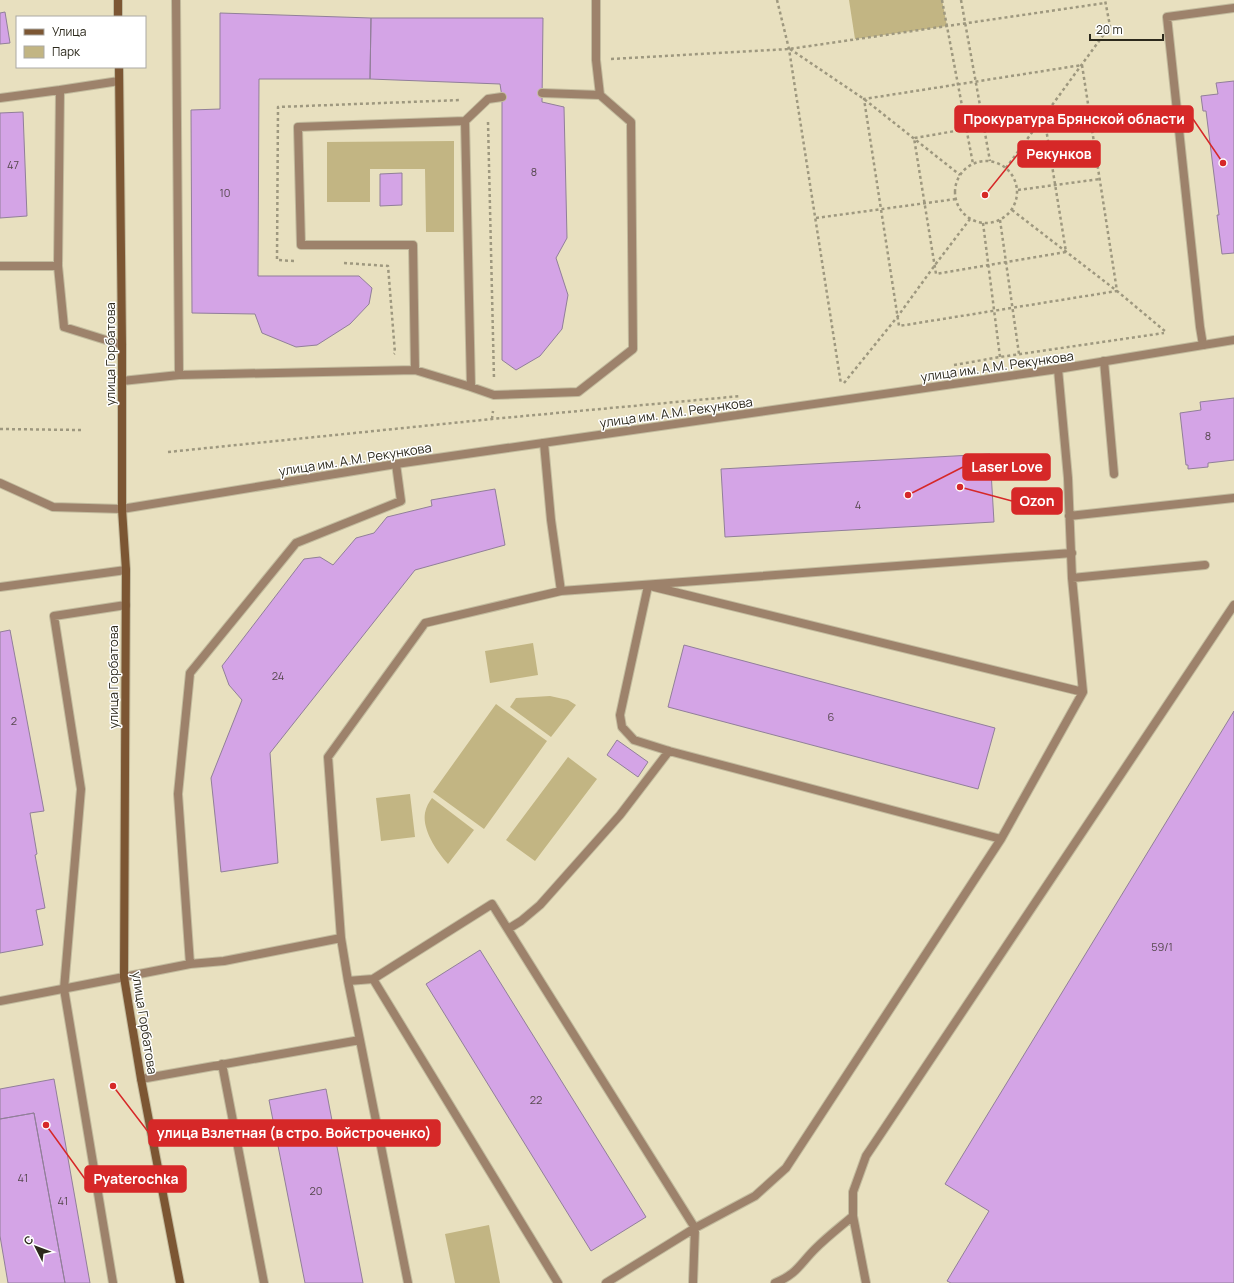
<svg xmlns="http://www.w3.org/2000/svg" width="1234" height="1283" font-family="Manrope,sans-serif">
  <rect width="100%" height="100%" fill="#e8e0bf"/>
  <path fill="#c2b583" d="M849,0H942L947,26L855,39Z
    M454,141V232H426L425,169H370V202H327V142Z
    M533,643L538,675L490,683L485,651Z
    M550,696L568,700L576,705L551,737L510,707L516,698Z
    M496,704L547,741L484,829L433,792Z
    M568,757L597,779L535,861L506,840Z
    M410,794L415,837L381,841L376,798Z
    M432,798L474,830L448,864C437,852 422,830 425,813C426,807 429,802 432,798Z
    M489,1225L500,1283H455L445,1234Z"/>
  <path fill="#d4a4e6" stroke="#917f99" d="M5,12L10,43L0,44V13Z
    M220,13L371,18L370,79H259L258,276H359L372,288L369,304L350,324L317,345L296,347L262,333L255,314L192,313L191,110L220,109Z
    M371,18H543L542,102L564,107L567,238L556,258L568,295L562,329L540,356L516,370L502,360V97L500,84L370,79Z
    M1234,81V253L1222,254L1217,215H1219L1206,111H1203L1201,96L1218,94L1216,83Z
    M23,112L27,216L0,218V113Z
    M402,173V205L380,206V174Z
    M1234,398V460L1208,463V467L1188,469V465H1186L1180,413L1201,410L1200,402Z
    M990,454L994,522L725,537L721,469Z
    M495,489L505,545L415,570L270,753L278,863L221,872L211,778L242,700L229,685L222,666L304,559L320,557L333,565L356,538L374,533L387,517L432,506L431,500Z
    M10,630L44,811L30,813L37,854L35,855L45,908L36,910L43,945L0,953V632Z
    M684,645L995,728L978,789L668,707Z
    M1234,711V1283H951L947,1281L989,1211L945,1184Z
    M617,740L648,762L638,777L607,755Z
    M480,950L646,1217L591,1251L426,984Z
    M54,1079L90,1283H65L34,1113L0,1119V1089Z
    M326,1089L363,1283H305L269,1100Z
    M34,1113L65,1283H8L0,1236V1119Z"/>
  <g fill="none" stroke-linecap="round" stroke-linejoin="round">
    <defs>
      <path id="service" d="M176,0L179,375
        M542,93L600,95
        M0,98L60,90
        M465,121L488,99L502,97
        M0,266H58L64,327L122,345
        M58,266L60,90L119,81
        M1203,345L1200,327L1167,17L1234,8
        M1104,361L1114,474
        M415,370L413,245H301L298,127L465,121L471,387
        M122,381L179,375L415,370L471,387L494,395L578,392L633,349L631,122L600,95L596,60V0
        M1069,516L1234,498
        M1072,578L1205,565
        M648,586L620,715L622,727L634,740L669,751L1001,839
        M0,587L126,570
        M654,587L1083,692
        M561,591L1072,553
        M508,929L521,921L540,905L620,815L669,751
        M190,964L178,794L190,673L296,543L401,501L396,464
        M124,977L190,964L224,961L341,938
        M348,981L373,979
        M360,1040L348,981L341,938L328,757L425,623L561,591L551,520L544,443
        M222,1064L264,1283
        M141,1079L360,1040L408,1283
        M853,1216V1192L866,1156L1234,605
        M113,1283L64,989L81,789L54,616L126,605
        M558,1283L373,979L492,904L695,1228L606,1283
        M693,1283L695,1228L755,1196L786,1168L1001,839L1083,692L1072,578L1068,478L1058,369
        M775,1283C797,1274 800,1264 815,1249C827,1237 840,1227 853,1216L866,1283"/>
      <path id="minor" d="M0,483L53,507L122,509L396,464L1058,369L1234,340
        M0,1001L124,977"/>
      <path id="secondary" d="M118,0V17
        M119,67L122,345V509L126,570L124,977L141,1079L180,1283"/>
    </defs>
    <use href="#service" stroke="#c2bb9e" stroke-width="10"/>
    <use href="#minor" stroke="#c2bb9e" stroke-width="10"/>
    <use href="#secondary" stroke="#c2bb9e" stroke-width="10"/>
    <path stroke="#9e987f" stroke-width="2.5" stroke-dasharray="3 3" stroke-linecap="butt" d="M777,0L789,49L841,384
      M942,0L973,164
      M961,0L990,161
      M790,49L864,99L960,175
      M611,59L789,49L1105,3
      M1082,65L1117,291L899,326L864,99Z
      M1044,116L1066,252L936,274L914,138Z
      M488,122L494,379
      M955 192a31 31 0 1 1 62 0a31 31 0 1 1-62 0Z
      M1006,168L1110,26L1105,0
      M1018,190L1100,179
      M1012,210L1117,291L1166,332
      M816,218L956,199
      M1000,220L1019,354
      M983,223L1000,357
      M294,261L277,260L278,107L461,100
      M344,263L388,266L395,353L394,354
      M954,365L1000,357L1164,333
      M844,383L898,316L935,265L970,219
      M492,419L493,411
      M0,429L81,430
      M168,452L492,419L741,396"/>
    <use href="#service" stroke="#9d826b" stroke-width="8"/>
    <use href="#minor" stroke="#9d826b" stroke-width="8"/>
    <use href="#secondary" stroke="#7c5633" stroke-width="8"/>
  </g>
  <g text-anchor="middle" stroke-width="3" stroke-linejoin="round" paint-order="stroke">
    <g font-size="11" fill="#56484e">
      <text x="13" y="169">47</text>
      <text x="534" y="176">8</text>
      <text x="225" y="197">10</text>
      <text x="1208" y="440">8</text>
      <text x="858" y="509">4</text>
      <text x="278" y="680">24</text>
      <text x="831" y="721">6</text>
      <text x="14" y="725">2</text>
      <text x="1162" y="951">59/1</text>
      <text x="536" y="1104">22</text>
      <text x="23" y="1182">41</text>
      <text x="316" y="1195">20</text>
      <text x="63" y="1205">41</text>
    </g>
    <g font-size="13" fill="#2c291c" stroke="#fff">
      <text transform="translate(110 354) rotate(-90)" y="5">улица Горбатова</text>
      <text transform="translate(997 366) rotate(-8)" y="5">улица им. А.М. Рекункова</text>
      <text transform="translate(676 412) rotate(-8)" y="5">улица им. А.М. Рекункова</text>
      <text transform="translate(355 459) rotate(-9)" y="5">улица им. А.М. Рекункова</text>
      <text transform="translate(113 677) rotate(-90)" y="5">улица Горбатова</text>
      <text transform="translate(145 1023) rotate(81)" y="5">улица Горбатова</text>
    </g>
  </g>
  <path fill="none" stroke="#d62828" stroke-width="1.5" d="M1223 163L1193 119M985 195L1018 154M908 495L963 467M960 487L1012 501M113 1086L149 1133M46 1125L85 1179"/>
  <g fill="#d62828" stroke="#fff" stroke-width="1.5">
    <circle cx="1223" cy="163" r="4"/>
    <circle cx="985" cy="195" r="4"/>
    <circle cx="908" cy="495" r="4"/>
    <circle cx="960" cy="487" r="4"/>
    <circle cx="113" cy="1086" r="4"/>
    <circle cx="46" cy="1125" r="4"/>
  </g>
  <g fill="#d62828" stroke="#d62828" stroke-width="1.5">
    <rect x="955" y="106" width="238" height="26" rx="4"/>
    <rect x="1018" y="141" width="82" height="26" rx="4"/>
    <rect x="963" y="454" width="87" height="26" rx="4"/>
    <rect x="1012" y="488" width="50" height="26" rx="4"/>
    <rect x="149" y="1120" width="291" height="26" rx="4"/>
    <rect x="85" y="1166" width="101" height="26" rx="4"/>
  </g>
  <g font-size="14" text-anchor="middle" font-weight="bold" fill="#fff">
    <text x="1074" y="124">Прокуратура Брянской области</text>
    <text x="1059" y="159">Рекунков</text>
    <text x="1007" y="472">Laser Love</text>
    <text x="1037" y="506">Ozon</text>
    <text x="294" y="1138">улица Взлетная (в стро. Войстроченко)</text>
    <text x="136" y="1184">Pyaterochka</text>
  </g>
  <rect x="16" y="16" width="130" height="52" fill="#ffffff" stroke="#aba9a4"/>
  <rect x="24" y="29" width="20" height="6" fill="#7c5633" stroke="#aba9a4"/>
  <text x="52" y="36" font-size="12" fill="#2c291c">Улица</text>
  <rect x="24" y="46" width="20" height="12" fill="#c2b583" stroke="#aba9a4"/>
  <text x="52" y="56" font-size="12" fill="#2c291c">Парк</text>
  <g transform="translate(36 1247) rotate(312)" stroke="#ffffff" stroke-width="3" paint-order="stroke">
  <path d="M0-3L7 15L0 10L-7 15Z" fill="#2c291c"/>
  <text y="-6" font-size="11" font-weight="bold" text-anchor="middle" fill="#2c291c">С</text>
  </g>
  <path d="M1090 34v6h73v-6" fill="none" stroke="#2c291c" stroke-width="2"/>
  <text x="1096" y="34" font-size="12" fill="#2c291c" stroke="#ffffff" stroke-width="3" paint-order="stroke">20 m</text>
</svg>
